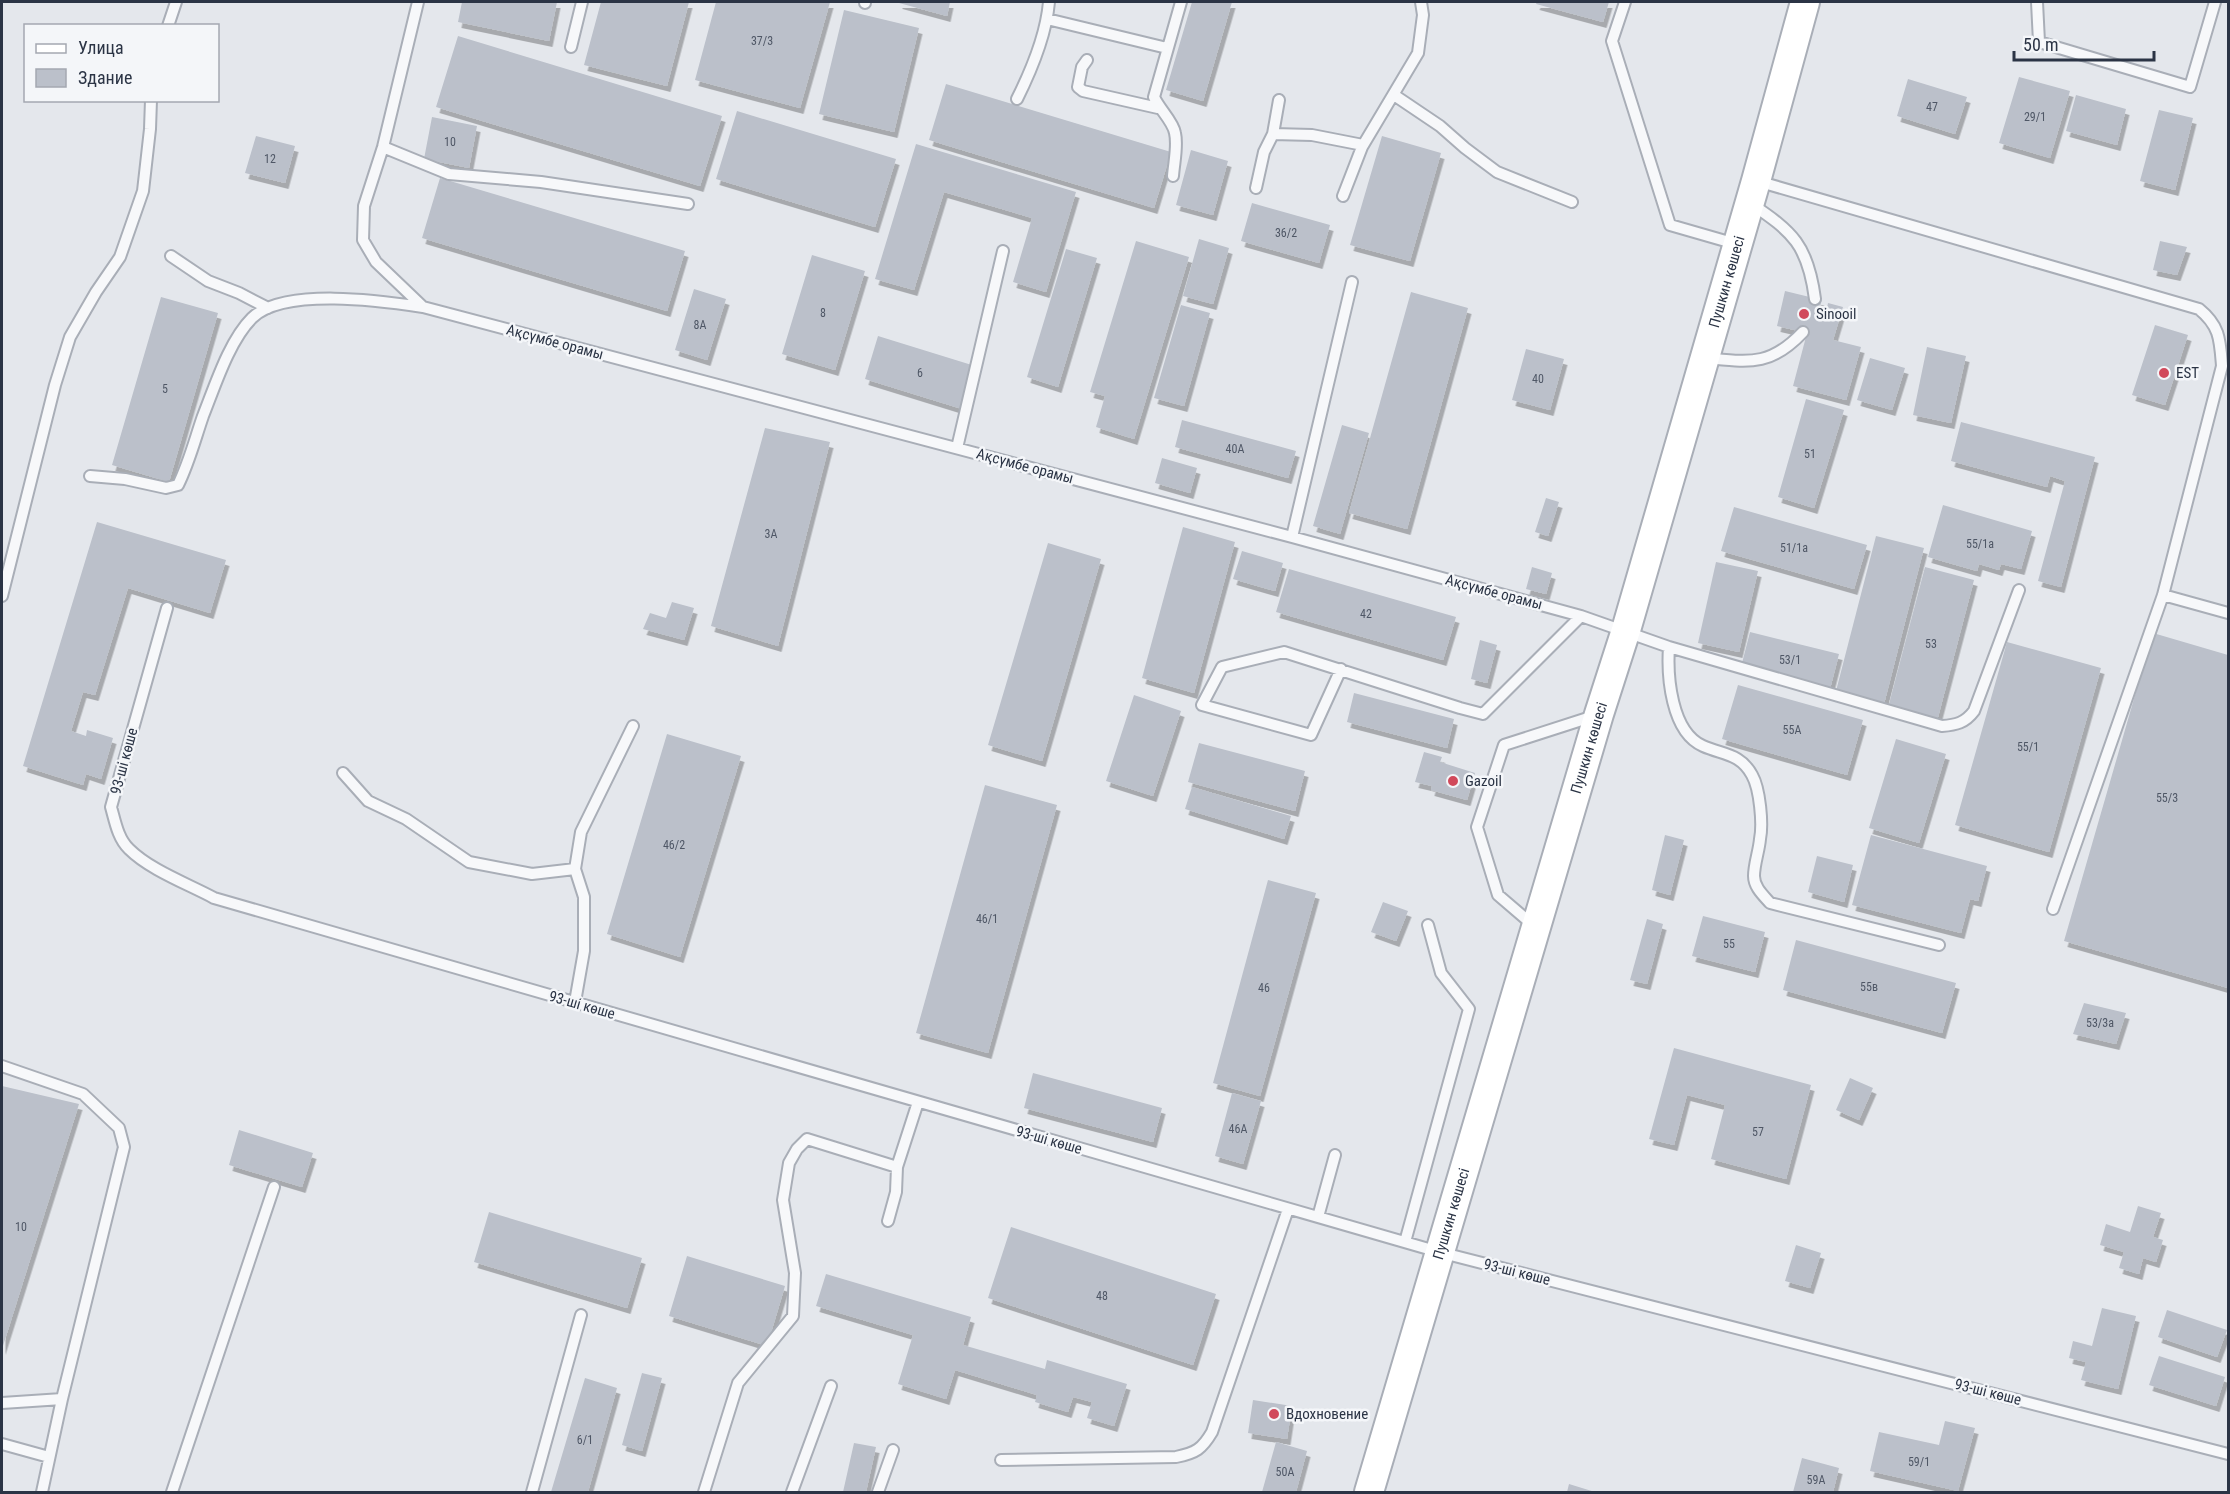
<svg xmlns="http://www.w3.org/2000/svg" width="2230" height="1494" font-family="'Roboto Condensed',sans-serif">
  <defs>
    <filter id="shadow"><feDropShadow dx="3.5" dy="6" stdDeviation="0" flood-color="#0004"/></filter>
  </defs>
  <rect width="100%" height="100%" fill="#e4e7ec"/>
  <path fill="#bbc0ca" filter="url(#shadow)" d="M462,2H557L549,41L458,22Z
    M601,2H689L667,86L584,65Z
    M716,2H830L800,108L695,80Z
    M899,2H950L947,16L899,3Z
    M1192,2H1232L1203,101L1166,90Z
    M1537,2H1609L1603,22L1536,4Z
    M844,10L919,28L894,132L819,114Z
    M458,36L722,116L700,186L436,107Z
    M2019,77L2070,91L2050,158L1999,143Z
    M1908,79L1967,97L1955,134L1897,116Z
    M946,84L1171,152L1154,208L929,140Z
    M2076,95L2126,109L2117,145L2066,131Z
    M2159,110L2193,118L2175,190L2140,181Z
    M737,111L896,159L875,227L716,179Z
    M432,117L477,126L469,168L424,159Z
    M256,136L295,146L285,183L245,173Z
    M1382,136L1441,153L1410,261L1350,245Z
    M916,144L1076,192L1046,292L1013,282L1032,218L944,192L914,290L875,279Z
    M1191,150L1228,161L1213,215L1176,205Z
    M440,178L685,251L667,311L422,238Z
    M1252,203L1330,225L1319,263L1241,241Z
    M1199,239L1229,248L1213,304L1183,296Z
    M1136,241L1189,257L1134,439L1096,427L1105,396L1090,392Z
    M2160,241L2187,247L2177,275L2153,270Z
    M1066,249L1097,258L1058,387L1027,377Z
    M812,255L865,271L835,370L782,354Z
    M694,289L726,299L707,360L675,350Z
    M1785,291L1822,300L1820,306L1827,308L1828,303L1843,307L1833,340L1861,347L1846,400L1793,386L1807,333L1777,326Z
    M1411,292L1468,308L1407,529L1349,513Z
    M161,297L218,313L169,482L112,465Z
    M1181,305L1210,313L1184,406L1154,398Z
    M2155,325L2188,335L2165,405L2132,395Z
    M878,336L975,366L962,409L865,379Z
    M1927,347L1966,356L1951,423L1913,415Z
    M1526,349L1564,359L1550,410L1512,400Z
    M1870,358L1905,368L1892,410L1857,400Z
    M1806,399L1844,410L1814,508L1778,497Z
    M1182,420L1296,451L1288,478L1175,447Z
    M1961,422L2095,457L2061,587L2038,581L2065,481L2050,476L2047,487L1951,461Z
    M1342,425L1369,433L1340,534L1313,526Z
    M765,428L830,442L778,646L711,626Z
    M1162,458L1197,468L1190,493L1155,483Z
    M1546,498L1559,502L1548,536L1535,532Z
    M1943,505L2032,531L2021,569L2001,564L1999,570L1979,564L1977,571L1928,557Z
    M1734,507L1867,545L1854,589L1721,551Z
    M97,522L226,560L210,613L128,588L95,695L83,692L71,731L86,736L87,730L113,738L101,779L86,774L83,785L23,766Z
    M1183,527L1235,542L1194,693L1142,678Z
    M1876,536L1924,548L1884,704L1836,691Z
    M1048,543L1101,559L1042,761L988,745Z
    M1242,551L1283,563L1275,591L1233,579Z
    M1716,562L1758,571L1739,652L1698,643Z
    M1532,567L1552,573L1546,594L1526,589Z
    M1925,567L1974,580L1937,721L1888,708Z
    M1289,569L1456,617L1443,660L1276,612Z
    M672,602L694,608L684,640L643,629L650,613L666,618Z
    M1750,632L1839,654L1830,689L1741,667Z
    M2153,633L2228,655V988L2064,941Z
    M1480,640L1497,645L1487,683L1471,679Z
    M2007,642L2101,668L2049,852L1955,825Z
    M1738,685L1863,720L1847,775L1722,739Z
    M1354,693L1454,719L1447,748L1347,722Z
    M1134,695L1181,711L1153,796L1106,781Z
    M667,734L741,756L680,957L607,934Z
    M1896,739L1946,754L1919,843L1869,828Z
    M1199,743L1305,771L1295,811L1188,782Z
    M1424,752L1442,757L1440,762L1475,773L1467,800L1431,790L1432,786L1415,782Z
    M985,785L1057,805L988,1053L916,1033Z
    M1192,787L1291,816L1284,839L1185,809Z
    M1665,835L1684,840L1670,895L1652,890Z
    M1871,835L1987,866L1978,901L1970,899L1961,933L1852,905Z
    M1817,856L1853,865L1844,902L1808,892Z
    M1268,880L1316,893L1260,1096L1213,1083Z
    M1383,902L1408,911L1396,941L1371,932Z
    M1703,916L1765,932L1755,972L1692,956Z
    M1647,919L1663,924L1647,984L1630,980Z
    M1796,940L1956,983L1942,1033L1783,990Z
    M2084,1003L2126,1013L2116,1044L2073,1034Z
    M1674,1048L1811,1085L1786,1179L1711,1159L1725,1105L1687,1095L1674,1145L1649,1139Z
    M1033,1073L1162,1108L1153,1142L1024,1108Z
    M1850,1078L1873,1088L1859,1120L1836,1110Z
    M2,1086L79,1104L2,1349Z
    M1232,1093L1261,1101L1243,1164L1215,1156Z
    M239,1130L313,1153L302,1187L229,1165Z
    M2138,1206L2161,1213L2153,1237L2163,1240L2156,1262L2143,1258L2139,1274L2119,1268L2124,1252L2100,1245L2106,1224L2130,1232Z
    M489,1212L642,1258L627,1308L474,1262Z
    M1011,1227L1216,1294L1193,1365L988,1298Z
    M1796,1245L1821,1253L1810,1288L1785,1281Z
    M687,1256L785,1286L767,1346L669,1316Z
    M826,1274L971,1317L963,1345L1045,1369L1047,1360L1127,1384L1114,1426L1087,1418L1092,1402L1073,1397L1068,1412L1035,1402L1037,1395L955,1370L946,1399L898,1384L913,1335L816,1306Z
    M2102,1308L2136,1316L2118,1389L2081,1380L2086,1362L2069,1358L2073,1341L2092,1346Z
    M2167,1310L2227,1330L2217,1357L2158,1337Z
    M2159,1356L2225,1377L2216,1406L2149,1385Z
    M642,1373L662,1378L642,1451L622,1445Z
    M585,1378L617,1388L588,1492H551Z
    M1253,1400L1292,1406L1287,1439L1248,1433Z
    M1945,1421L1975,1428L1958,1491L1870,1471L1879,1432L1939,1445Z
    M1276,1442L1307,1451L1296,1492H1262Z
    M854,1443L876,1447L866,1492H843Z
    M1802,1458L1839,1468L1833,1492H1793Z
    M1569,1484L1595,1492H1567Z"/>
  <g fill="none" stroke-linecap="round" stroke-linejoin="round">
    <defs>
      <path id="service" d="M418,2L383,147L364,206L363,240L376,262L422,306
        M1625,2L1612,41L1670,225L1736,244
        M2037,2L2039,42L2190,87L2215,2
        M865,3V2
        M1047,19L1167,48
        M168,26L176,2
        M571,47L582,2
        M1087,60L1082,67L1078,87L1083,91L1158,108
        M1394,95L1440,126L1465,148L1497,172L1572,202
        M1017,99C1032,69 1046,36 1049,2
        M1273,134L1312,135L1363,145
        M383,147L449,174L541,182L688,204
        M1173,176C1174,162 1178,146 1175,133C1173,121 1159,109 1154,97L1181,2
        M1757,181L2199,309C2220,326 2220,340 2222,366L2163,595L2053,909
        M1256,188L1264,152L1273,134L1279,100
        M1343,196L1362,147L1418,53L1423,15L1421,2
        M1750,203C1793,232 1808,245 1815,299
        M171,256L208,281L239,293L268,308
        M1705,358C1749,362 1770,367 1803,332
        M957,448L1003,251
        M90,476L125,479L166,488L178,485C189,463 195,439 203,416C215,386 229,341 252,318C284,287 382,301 423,307L1292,537L1581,616L1669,647L1942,726C1956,725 1965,723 1974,711L2019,590
        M1292,537L1352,282
        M2163,595L2228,613
        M2,596L55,385L70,337L96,292L120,257L143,191L150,129L151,100
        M167,608L111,807C115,821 118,839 129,849C150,870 188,884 214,898L1439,1252L2228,1454
        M1669,647C1667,676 1671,732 1703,746C1723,755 1740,753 1752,775C1760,789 1763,824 1760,839C1759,851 1754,864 1754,876C1754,887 1763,895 1770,903L1939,945
        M1341,669L1311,735L1202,705L1222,667L1284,652L1460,708L1483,714L1581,616
        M343,773L368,801L406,819L469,862L532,874L575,869
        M1533,925L1498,895L1477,827L1504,745L1594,716
        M575,1002L584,951V897L575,869L581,832L633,726
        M2,1066L83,1094L119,1128L124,1147L62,1399L42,1492
        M897,1167L918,1102
        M1318,1217L1335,1155
        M1405,1242L1469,1009L1441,973L1428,925
        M2,1403L62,1399
        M2,1444L49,1457
        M1001,1460L1176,1457C1196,1453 1202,1449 1212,1432L1288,1209
        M172,1492L274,1187
        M532,1492L581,1315
        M704,1492L738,1383L793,1316L795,1273L783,1200L789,1163L797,1149L807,1139L897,1167L896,1192L888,1221
        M792,1492L831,1386
        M878,1492L893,1450"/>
      <g id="secondary">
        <path id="s1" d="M1369,1492L1599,714L1626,630L1756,181L1805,2"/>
      </g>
    </defs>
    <use href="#service" stroke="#a9aeb7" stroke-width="14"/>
    <use href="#secondary" stroke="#a9aeb7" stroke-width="32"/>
    <use href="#service" stroke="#f7f8fa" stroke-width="10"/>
    <use href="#secondary" stroke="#fff" stroke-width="28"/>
  </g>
  <g fill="#d1495b" stroke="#f4f6f9" stroke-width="2">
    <circle cx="1804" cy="314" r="6"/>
    <circle cx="2164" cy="373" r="6"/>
    <circle cx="1453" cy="781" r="6"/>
    <circle cx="1274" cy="1414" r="6"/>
  </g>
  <g text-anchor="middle" stroke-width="5" stroke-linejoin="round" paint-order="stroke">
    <g font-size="12" fill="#4f5766">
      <text x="762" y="45">37/3</text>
      <text x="1932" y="111">47</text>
      <text x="2035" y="121">29/1</text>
      <text x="450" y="146">10</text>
      <text x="270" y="163">12</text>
      <text x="1286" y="237">36/2</text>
      <text x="823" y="317">8</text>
      <text x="700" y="329">8А</text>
      <text x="920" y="377">6</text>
      <text x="1538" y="383">40</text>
      <text x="165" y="393">5</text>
      <text x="1235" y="453">40А</text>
      <text x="1810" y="458">51</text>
      <text x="771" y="538">3А</text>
      <text x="1980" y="548">55/1а</text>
      <text x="1794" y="552">51/1а</text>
      <text x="1366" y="618">42</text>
      <text x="1931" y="648">53</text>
      <text x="1790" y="664">53/1</text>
      <text x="1792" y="734">55А</text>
      <text x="2028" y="751">55/1</text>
      <text x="2167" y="802">55/3</text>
      <text x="674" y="849">46/2</text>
      <text x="987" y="923">46/1</text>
      <text x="1729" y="948">55</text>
      <text x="1869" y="991">55в</text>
      <text x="1264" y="992">46</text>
      <text x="2100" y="1027">53/3а</text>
      <text x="1238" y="1133">46А</text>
      <text x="1758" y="1136">57</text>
      <text x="21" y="1231">10</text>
      <text x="1102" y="1300">48</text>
      <text x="585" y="1444">6/1</text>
      <text x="1919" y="1466">59/1</text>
      <text x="1285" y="1476">50А</text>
      <text x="1816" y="1484">59А</text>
    </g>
    <g font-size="15" fill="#2b3445" stroke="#f4f6f9">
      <text dy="5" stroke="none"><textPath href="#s1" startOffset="1262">Пушкин көшесі</textPath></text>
      <text transform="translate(555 342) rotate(15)" y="5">Ақсүмбе орамы</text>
      <text transform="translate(1025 466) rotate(15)" y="5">Ақсүмбе орамы</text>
      <text transform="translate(1494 592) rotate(15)" y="5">Ақсүмбе орамы</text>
      <text dy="5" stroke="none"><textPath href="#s1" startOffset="776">Пушкин көшесі</textPath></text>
      <text transform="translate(124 761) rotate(-75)" y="5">93-ші көше</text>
      <text transform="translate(582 1005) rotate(16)" y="5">93-ші көше</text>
      <text transform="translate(1049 1140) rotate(16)" y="5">93-ші көше</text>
      <text dy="5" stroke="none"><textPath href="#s1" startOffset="290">Пушкин көшесі</textPath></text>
      <text transform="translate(1517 1272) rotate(14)" y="5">93-ші көше</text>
      <text transform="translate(1988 1392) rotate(14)" y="5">93-ші көше</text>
    </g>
    <g font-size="15" fill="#2b3445" stroke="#f4f6f9" text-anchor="start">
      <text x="1816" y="319">Sinooil</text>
      <text x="2176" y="378">EST</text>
      <text x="1465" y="786">Gazoil</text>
      <text x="1286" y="1419">Вдохновение</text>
    </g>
  </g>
  <rect width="2230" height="1494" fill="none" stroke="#2b3445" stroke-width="6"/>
  <rect x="24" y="24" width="195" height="78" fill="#f4f6f9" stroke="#a4a8b1" stroke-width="1.5"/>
  <rect x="36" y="44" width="30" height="9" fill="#ffffff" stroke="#a4a8b1" stroke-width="1.5"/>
  <text x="78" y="54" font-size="18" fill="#2b3445">Улица</text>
  <rect x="36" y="69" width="30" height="18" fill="#bbc0ca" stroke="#a4a8b1" stroke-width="1.5"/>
  <text x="78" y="84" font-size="18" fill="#2b3445">Здание</text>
  <path d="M2014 51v9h140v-9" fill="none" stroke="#2b3445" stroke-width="3"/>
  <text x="2023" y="51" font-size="18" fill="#2b3445" stroke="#f4f6f9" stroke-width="4.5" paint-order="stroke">50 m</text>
</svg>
